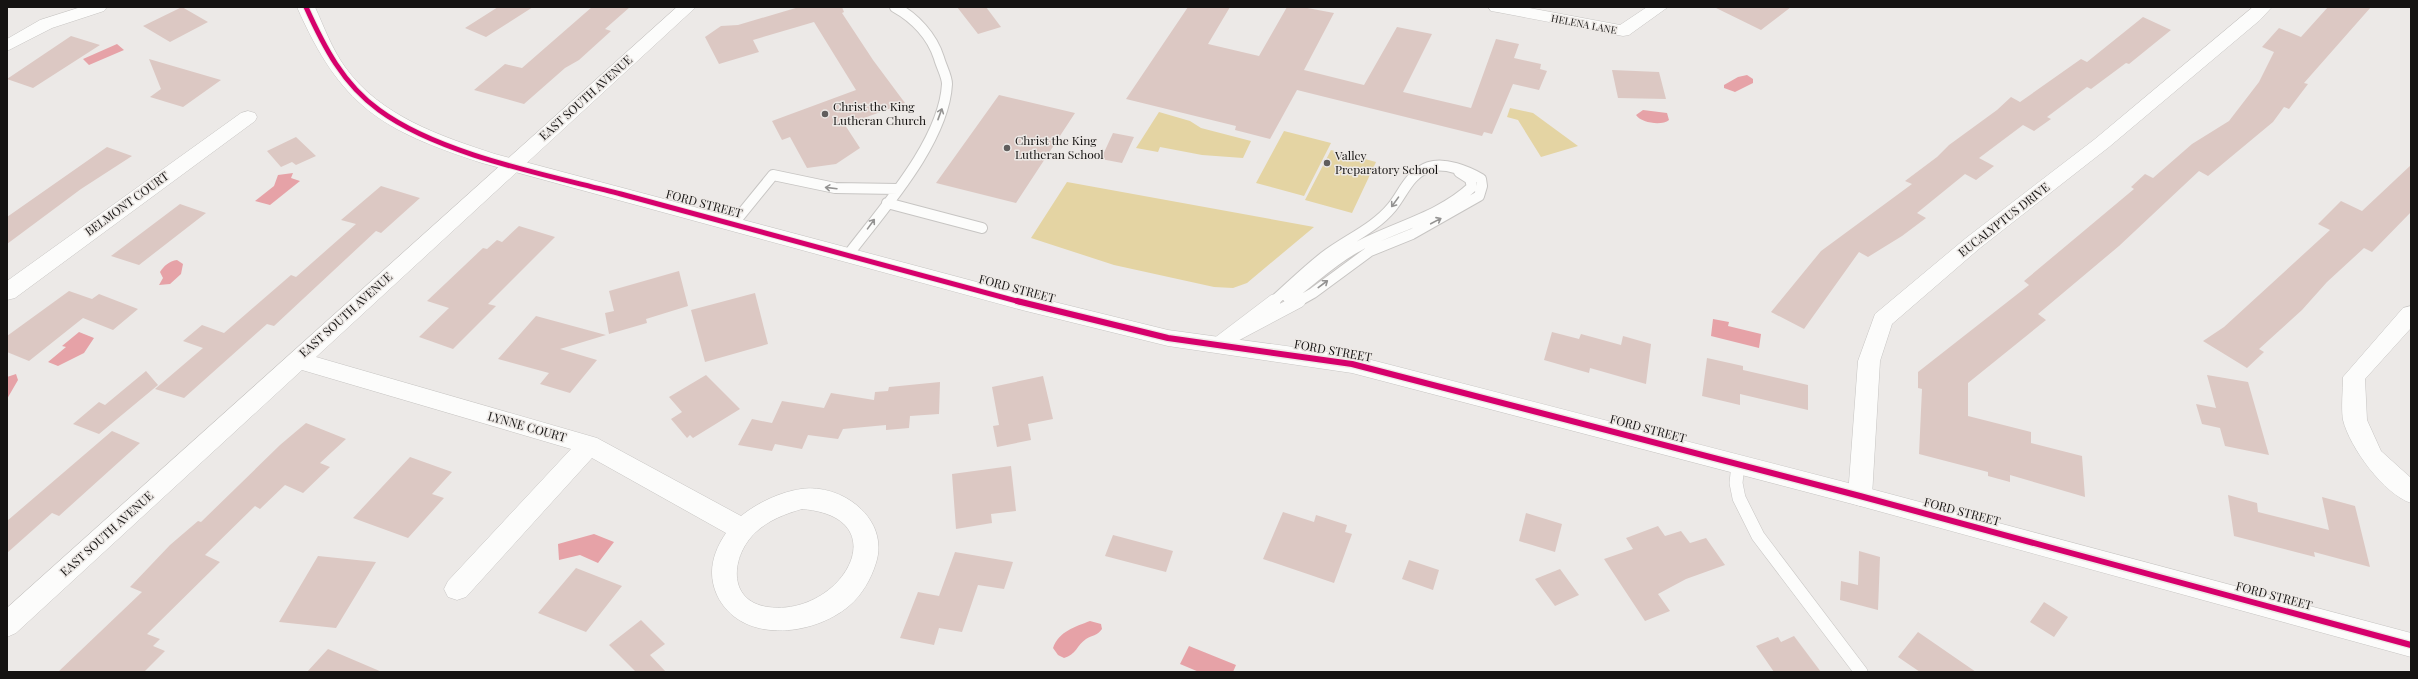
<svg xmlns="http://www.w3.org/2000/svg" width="2418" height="679" font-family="'Playfair Display',serif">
  <rect width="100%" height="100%" fill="#ece9e7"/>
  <path fill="#e4d4a3" d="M1510,108L1533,113L1578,146L1541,157L1518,120L1507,117Z
    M1159,112L1190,121L1201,128L1251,141L1243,158L1202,155L1160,147L1158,152L1136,148Z
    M1284,131L1331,143L1304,196L1256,183Z
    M1331,150L1376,162L1352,213L1305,200Z
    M1067,182L1314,227L1247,283L1233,288L1214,287L1114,265L1031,238Z"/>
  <path fill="#e6a2a7" d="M117,44L124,50L89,65L83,59Z
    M1747,75L1753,79V83L1735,92L1724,88V85L1738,77Z
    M1643,110L1667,113L1669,120C1662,126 1641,123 1636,115Z
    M293,173L291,178L300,181L270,205L255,201L274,186L278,175Z
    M177,260L183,264L181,274L170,284L159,285L163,278L160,272C164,266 169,261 177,260Z
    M1713,319L1729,322L1728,326L1761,334L1759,348L1711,336Z
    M79,332L94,338L84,353L58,366L48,362L66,347L62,346Z
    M16,374L18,380L7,399V377Z
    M594,534L614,542L598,563L580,555L559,560L558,544Z
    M1090,621L1101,624L1102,629C1097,636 1092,635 1086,639C1077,645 1076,655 1064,658L1058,655L1053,648C1059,631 1075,627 1090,621Z
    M1189,646L1236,665L1233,672H1199L1180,664Z"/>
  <path fill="#dcc8c3" d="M182,7L208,22L170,42L143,26Z
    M498,7H533L486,37L465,28Z
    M592,7H630L605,29L611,31L579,60L565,68L524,104L474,90L505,64L522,68Z
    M799,7H842L844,12L842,13L873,60L905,103L845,125L860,148L836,164L807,168L790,137L782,140L772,121L856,90L814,22L753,40L759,52L719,64L705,37L721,26L738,25Z
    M957,7H986L1001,27L978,34Z
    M1188,7H1230L1208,44L1259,56L1287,7H1302L1334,13L1304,70L1364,85L1397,27L1432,34L1403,92L1471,108L1496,39L1519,44L1514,58L1541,64L1540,69L1547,71L1539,90L1513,84L1492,134L1484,132L1482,136L1297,90L1270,139L1235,130L1236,126L1126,99Z
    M1714,7H1791L1761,30Z
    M2328,7H2371L2304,83L2308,84L2289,109L2284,107L2273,122L2208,176L2199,171L2119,246L2038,314L2046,320L1968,383V416L2031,432V443L2082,456L2085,497L2010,475V482L1988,476V472L1919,454L1922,389L1918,388V372L2029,285L2024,281L2134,189L2131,187L2145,174L2153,178L2192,144L2229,121L2259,82L2274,52L2262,47L2279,28L2301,37Z
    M2143,17L2171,30L2129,64L2126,63L2091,89L2087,87L2047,117L2051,119L2034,131L2023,125L1979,158L1994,166L1976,180L1965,174L1917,213L1926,218L1902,236L1868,257L1859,252L1804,329L1771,312L1821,251L1912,184L1905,181L1937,157L1949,145L1997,110L2011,97L2020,102L2081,59L2087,62Z
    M71,36L100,45L33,88L7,79Z
    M149,59L221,80L183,107L150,97L161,89Z
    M1612,70L1659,72L1666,99L1618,98Z
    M999,95L1075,113L1016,203L936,183Z
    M1113,133L1134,137L1122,163L1101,159Z
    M296,137L316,156L296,165L292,162L281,167L267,151Z
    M107,147L132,156L81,189L7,244V217Z
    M2411,165V212L2372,252L2364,248L2327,282L2302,310L2259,349L2264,352L2247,368L2203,341L2224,327L2330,230L2318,224L2341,201L2362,211Z
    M381,186L420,198L381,233L376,231L274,326L267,324L184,398L155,389L203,348L183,341L202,325L224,333L291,275L296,277L356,224L341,220Z
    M180,204L206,213L139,265L111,256Z
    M519,226L555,237L488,304L496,306L453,349L419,337L449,308L427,301L483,248L487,249L497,240L502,242Z
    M679,271L688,306L646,319L647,323L609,334L605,313L614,311L609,291Z
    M69,291L92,299L99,294L138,309L113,330L83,318L29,361L7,352V336Z
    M755,293L768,344L705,362L691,310Z
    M536,316L606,335L560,349L597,360L570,393L540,384L549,373L498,359Z
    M1552,332L1579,339L1581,334L1621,345L1623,336L1651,344L1646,384L1590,368L1589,373L1544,360Z
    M1707,358L1743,366V370L1808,385V410L1740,394V405L1702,396Z
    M146,371L158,385L99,434L73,424L99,402L105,405Z
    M706,375L740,409L693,438L690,435L687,438L671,419L682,412L669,397Z
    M2207,375L2248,382L2269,455L2225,446L2220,428L2202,424L2196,404L2216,408Z
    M1043,376L1053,419L1028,424L1031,440L997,447L993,426L999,425L992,387Z
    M940,382L939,414L910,416L909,428L886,430V425L843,429L838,439L808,435L802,449L775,444L772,451L738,445L752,419L772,423L782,401L824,408L831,393L874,400L875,392L888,391L889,387Z
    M306,423L346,439L320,463L330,467L303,493L285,485L260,509L255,506L205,555L220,562L147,634L160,639L153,646L165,651L144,672H58L142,592L130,587L170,545L198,521L201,522L280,445Z
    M112,431L140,443L59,516L52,513L7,553V521Z
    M410,457L452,472L432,494L444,498L408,538L353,518Z
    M1011,466L1016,511L991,514L992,523L956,529L952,474Z
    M2228,495L2257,503L2258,512L2329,530L2322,497L2355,506L2370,567L2314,552L2315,557L2234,536Z
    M1283,512L1314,522L1316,515L1347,525L1345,532L1352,534L1334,583L1263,559Z
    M1526,513L1562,524L1555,552L1519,541Z
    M1658,526L1665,536L1681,531L1690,543L1706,538L1725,565L1686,579L1658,594L1670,611L1645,621L1604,559L1633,549L1626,538Z
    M1113,535L1173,551L1166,572L1105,556Z
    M1859,551L1880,557L1878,610L1840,600L1841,581L1858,585Z
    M955,552L1013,562L1004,589L978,585L962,632L939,628L934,645L900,638L918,592L939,596Z
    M318,556L376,562L336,628L279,622Z
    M1409,560L1439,570L1433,590L1402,579Z
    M576,568L622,586L586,632L538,613Z
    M1560,569L1579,595L1555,606L1535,579Z
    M2044,602L2068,617L2054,637L2030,622Z
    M641,620L665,644L650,655L666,672H636L609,645Z
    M1918,632L1976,672H1920L1898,657Z
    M1794,636L1821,672H1774L1756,646L1778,637L1781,642Z
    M328,649L382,672H307Z"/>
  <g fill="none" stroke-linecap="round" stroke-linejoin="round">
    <defs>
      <path id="service-far1" d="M887,203L982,228
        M734,223L773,175L835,188L898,189
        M848,255C882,210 944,142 947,84C947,76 941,66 939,58C932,36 915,18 895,7
        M1288,298C1312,281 1333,259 1359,246C1397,226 1440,217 1472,187L1470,179L1459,172
        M1273,302C1290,287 1306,271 1324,257C1346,240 1374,229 1392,207C1404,192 1409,174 1429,167C1445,162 1467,171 1481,179L1482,186L1479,196L1412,234L1370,251L1313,293L1297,302"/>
      <path id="service" d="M1274,301L1216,345L1299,301
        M1738,464L1736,483L1739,498L1758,536L1861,672"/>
      <path id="minor" d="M81,7H107L104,11L52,28L7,51V39L40,20Z
        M677,7H696L316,357L597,438L741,516C757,503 780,492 801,489C842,483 890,519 876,563C871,579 862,595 849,606C812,637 740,644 717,595C707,573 713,552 726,533L592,458L466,597L457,600L448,597L444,589L448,581L571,449L302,370L16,633L7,637V608ZM802,509C900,517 841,617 768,607C726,601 731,555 756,532C769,520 785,514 802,509Z
        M1488,7H1524L1620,25L1647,7H1668L1629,35L1623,36L1497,12L1491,11Z
        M2253,7H2272L2260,20L2109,147L1980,248L1892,324L1880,361L1872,496L1869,503L1860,506L1851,503L1848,496L1858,361L1875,314L1966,238L2095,139Z
        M248,111L255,113L257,117L255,121L15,298L7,300V281L241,113Z
        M2411,306V328L2365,379L2367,420L2381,451L2411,478V503C2384,494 2350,448 2343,420C2341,407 2343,390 2343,377L2403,308Z"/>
      <path id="tertiary" d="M297,7H315C324,27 332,49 345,67C380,116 440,136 495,154L1022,294L1168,330L1352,355L1860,486L2411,633V657L1860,506L1352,373L1168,346L1022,310L482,163C381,130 341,107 297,7Z"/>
    </defs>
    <use href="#service-far1" stroke="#c7c5c3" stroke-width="12"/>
    <use href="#service" stroke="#c7c5c3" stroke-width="14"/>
    <use href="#minor" stroke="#c7c5c3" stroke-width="1"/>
    <use href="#tertiary" stroke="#c7c5c3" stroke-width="1"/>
    <use href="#service-far1" stroke="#fcfcfb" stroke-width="10"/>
    <use href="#service" stroke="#fcfcfb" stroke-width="13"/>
    <use href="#minor" fill="#fcfcfb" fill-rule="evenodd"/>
    <use href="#tertiary" fill="#fcfcfb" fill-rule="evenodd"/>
    <defs>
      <path id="cycleway-far1" d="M306,7C324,47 343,84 379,110C440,155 548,175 621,194C754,230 887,266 1020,302"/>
      <path id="cycleway" d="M1017,301L1168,338L1352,364L1860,496L2411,645"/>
    </defs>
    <use href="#cycleway-far1" stroke="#ede9e6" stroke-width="7"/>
    <use href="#cycleway" stroke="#ede9e6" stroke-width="9"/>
    <use href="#cycleway-far1" stroke="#d6006c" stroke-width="5"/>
    <use href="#cycleway" stroke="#d6006c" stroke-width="6"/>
  </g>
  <defs><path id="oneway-shaft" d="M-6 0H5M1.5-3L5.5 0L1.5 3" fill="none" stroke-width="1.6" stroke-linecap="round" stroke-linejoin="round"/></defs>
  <g stroke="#949392">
    <use href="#oneway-shaft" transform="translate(940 114) rotate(-70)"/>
    <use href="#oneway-shaft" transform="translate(831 188) rotate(-173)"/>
    <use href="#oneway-shaft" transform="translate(1395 202) rotate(126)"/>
    <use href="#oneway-shaft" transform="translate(1436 221) rotate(-28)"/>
    <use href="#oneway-shaft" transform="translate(871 224) rotate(-54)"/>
    <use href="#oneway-shaft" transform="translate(1323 284) rotate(-37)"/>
  </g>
  <g fill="#605e5d" stroke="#ede9e6" stroke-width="1.5">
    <circle cx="825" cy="114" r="4"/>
    <circle cx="1007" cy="148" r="4"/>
    <circle cx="1327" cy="163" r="4"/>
  </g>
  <g text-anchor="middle" stroke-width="3" stroke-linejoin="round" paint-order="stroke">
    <g font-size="10" fill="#151312" stroke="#ede9e6">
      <text transform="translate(1584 24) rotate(11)" y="4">HELENA LANE</text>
    </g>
    <g font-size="12" fill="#151312" stroke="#ede9e6">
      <text transform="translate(586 98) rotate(-42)" y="4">EAST SOUTH AVENUE</text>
      <text transform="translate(127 204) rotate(-36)" y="4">BELMONT COURT</text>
      <text transform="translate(704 204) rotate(15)" y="4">FORD STREET</text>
      <text transform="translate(2004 220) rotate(-38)" y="4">EUCALYPTUS DRIVE</text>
      <text transform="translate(1017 289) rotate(15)" y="4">FORD STREET</text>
      <text transform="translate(346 315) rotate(-42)" y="4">EAST SOUTH AVENUE</text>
      <text transform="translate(1333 351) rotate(10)" y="4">FORD STREET</text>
      <text transform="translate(527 427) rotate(16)" y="4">LYNNE COURT</text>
      <text transform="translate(1648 429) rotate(15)" y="4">FORD STREET</text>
      <text transform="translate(1962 512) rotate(15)" y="4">FORD STREET</text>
      <text transform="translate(107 534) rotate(-42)" y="4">EAST SOUTH AVENUE</text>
      <text transform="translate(2274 596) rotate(15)" y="4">FORD STREET</text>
    </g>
    <g font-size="12" fill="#151312" stroke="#ede9e6" text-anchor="start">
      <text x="833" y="111">Christ the King<tspan x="833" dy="14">Lutheran Church</tspan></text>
      <text x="1015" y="145">Christ the King<tspan x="1015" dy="14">Lutheran School</tspan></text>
      <text x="1335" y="160">Valley<tspan x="1335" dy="14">Preparatory School</tspan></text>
    </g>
  </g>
  <rect width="2418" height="679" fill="none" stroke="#151312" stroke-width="16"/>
</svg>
